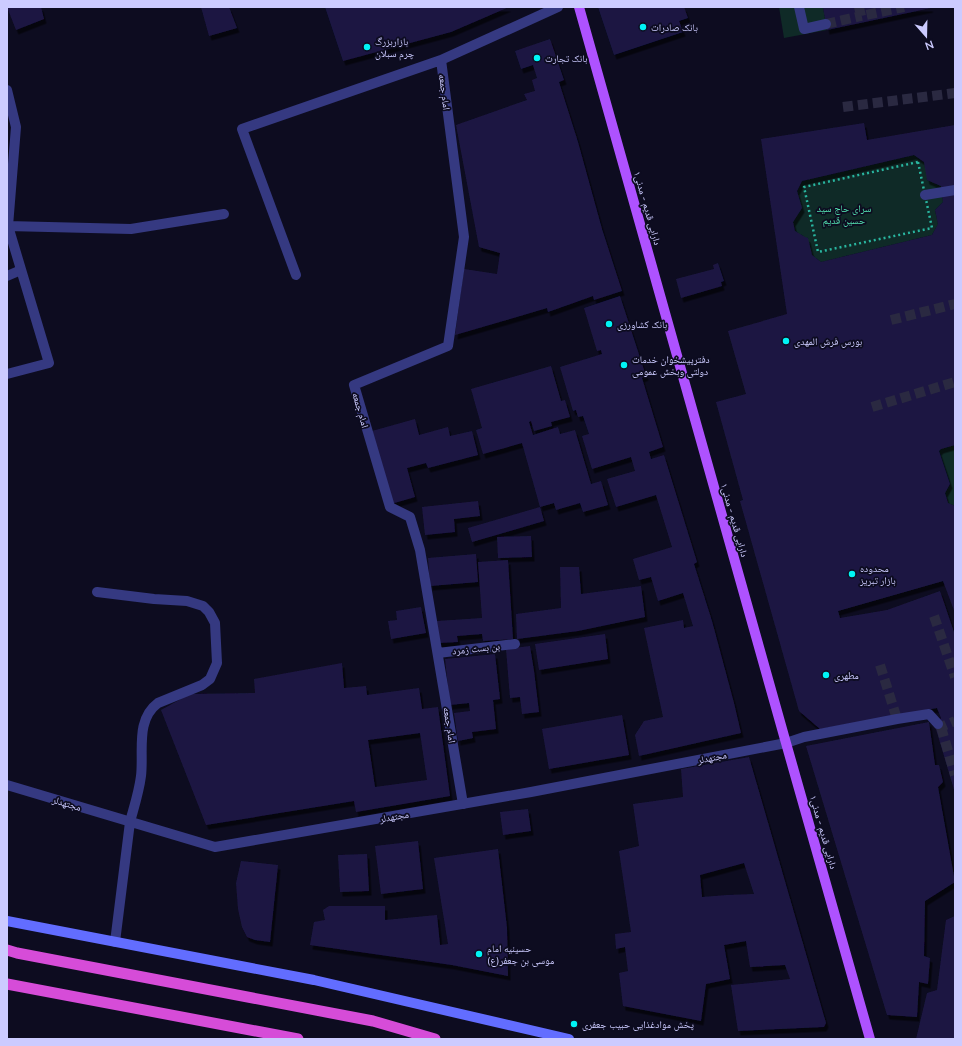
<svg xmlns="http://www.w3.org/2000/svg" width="962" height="1046" font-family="Mulish,'Noto Naskh Arabic',sans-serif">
  <defs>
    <filter id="shadow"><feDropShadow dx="2.5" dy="4.5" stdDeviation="0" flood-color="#0009"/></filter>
  </defs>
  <rect width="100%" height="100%" fill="#0d0c20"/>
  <path fill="#0f2a27" d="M779,7H823L827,30L784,38Z
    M914,155L924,162L941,186L943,202L935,210L938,224L932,235L821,262L812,255L805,237L795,231L793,222L797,191L802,181Z
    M955,445V506L948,503L945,493L950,484L939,451L941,449Z"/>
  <path fill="#1c1742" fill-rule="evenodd" filter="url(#shadow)" d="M7,7H41L44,19L16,30Z
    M201,7H229L237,28L209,36Z
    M325,7H509L451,32L343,61Z
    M598,7H684L688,18L679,21L683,32L614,55Z
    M823,7H930L931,8L827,30Z
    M550,39L564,80L559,82L578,142L602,229L622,291L594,300L593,296L548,312L547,308L503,321L455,335L464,269L497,274L500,253L479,247L456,125L527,100L524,94L535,91L532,80L537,78L533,65L521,69L515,51Z
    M864,123L867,140L955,125V445L941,449L939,451L950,484L945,493L948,503L955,506V613L943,581L838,611L840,618L887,610L940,591L955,635V793L936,729L941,718L937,708L820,729L799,711L740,501L743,500L716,402L746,394L728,331L787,314L761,139ZM914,155L924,162L927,180L941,186L943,202L935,210L938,224L932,235L821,262L812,255L808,238L805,237L795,231L793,222L802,208L797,191L802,181Z
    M718,263L724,281L721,282L722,286L681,298L676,279L714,269L713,265Z
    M620,296L646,376L642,378L663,447L649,452L651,459L664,455L697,562L694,564L712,621L734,703L741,733L639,756L635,735L644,721L663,717L644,628L683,620L684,628L693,626L683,593L658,601L651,577L639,580L633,559L672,547L656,495L616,507L607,479L635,471L631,457L592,469L582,436L589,434L583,416L578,417L576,410L573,411L560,367L602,354L601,350L597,351L584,308Z
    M551,366L561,401L565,400L570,417L551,422L552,426L534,431L531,421L529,422L533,435L558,427L560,434L575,430L591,484L601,481L608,505L583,512L580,503L556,510L554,503L540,507L544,521L472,542L468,528L540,507L522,443L483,454L476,430L482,428L471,389Z
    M415,419L419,435L448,427L450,436L472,431L478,455L428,468L426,463L407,468L415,497L391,504L372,431Z
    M478,501L480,516L454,519L455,532L425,535L422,507Z
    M531,536L532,557L498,558L497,537Z
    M476,554L478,582L430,586L428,558Z
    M508,560L513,639L483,641L482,634L457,636L458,642L438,643L437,621L482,618L478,562Z
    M560,567H579L581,594L641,586L645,617L578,631L517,639L516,614L561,608Z
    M421,607L426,633L391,639L388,621L397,620L396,611Z
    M605,634L608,659L539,670L535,644Z
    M530,646L534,671L539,712L522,714L520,697L510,698L506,649Z
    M495,654L500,699L493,700L496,729L472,732L473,738L458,741L454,713L470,711L469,703L450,705L445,659Z
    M342,663L344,688L366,686L367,695L419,688L422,709L438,707L450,796L356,812L354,801L206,825L161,710L190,694L255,693L254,679ZM420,733L427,780L375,787L368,740Z
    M622,715L629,755L549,769L542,729Z
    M929,722L935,765H939L943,782L938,787L955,882L925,901L924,956L930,958L928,984L919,982L917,1017L887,1015L806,746Z
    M749,757L826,1023L824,1027L738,1031L731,985L790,979L785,965L750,967L746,941L724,945L730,979L706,984L701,1021L623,1006L619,973L628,971L625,947L616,949L615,934L631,932L619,851L639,846L633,804L683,797L681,769ZM744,863L754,894L727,895L702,897L700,875Z
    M528,809L531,831L503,835L500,812Z
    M418,841L423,889L381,894L375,846Z
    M498,849L507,928L508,976L452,965L310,945L314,922L325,920L323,910L329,906H385V920L437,915L440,945L448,944L434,858Z
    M367,854L369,891L340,892L338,855Z
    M241,861L278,865L270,942L255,940L247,937L242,927L238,909L236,883Z
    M955,916V1039H916L927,993L937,990L946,920Z"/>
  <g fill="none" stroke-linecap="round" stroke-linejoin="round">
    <path stroke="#2a2941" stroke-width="10" stroke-dasharray="10 5" stroke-linecap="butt" d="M859,7L861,16L904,7
      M826,24L861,16
      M843,107L955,93
      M891,320L955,304
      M872,407L955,382
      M934,616L955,677
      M880,665L897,719
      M938,724L941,727L955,721
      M941,727L955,775"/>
    <path stroke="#29b59f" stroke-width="2.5" stroke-dasharray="2 3" stroke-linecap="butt" d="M918,162L932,228L818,252L804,187Z"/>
    <path stroke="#353981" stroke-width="10" d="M7,90L16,127L8,226L49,363L7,374
      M7,226L131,229L224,214
      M296,275L242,129L441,60
      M7,276L21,270
      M97,592L154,599L187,601L203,606L209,612L215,623L217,663L210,679L202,685L158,703C135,720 144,752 141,776C139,792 134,807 130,822
      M438,653L515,644
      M463,804L420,550L410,517L390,507L354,385L448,346L464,237L441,60L558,7"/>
    <path stroke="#353981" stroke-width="10" d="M799,7L804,29L826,24
      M925,195L955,190
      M786,743L804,737L897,719L929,714L938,724"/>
    <path stroke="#353981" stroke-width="10" d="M7,785L215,847L531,792L786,743
      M115,942L130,822"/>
    <path stroke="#626dff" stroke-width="10" d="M7,921L314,980L569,1039"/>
    <path stroke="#ae52ff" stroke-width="10" d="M579,7L786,743L870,1039"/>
    <path stroke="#d64cd8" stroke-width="11" d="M7,950L17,953L373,1021L435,1039
      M7,984L298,1039"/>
  </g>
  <g fill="#00f4f6" stroke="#0d0c20" stroke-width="1.5">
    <circle cx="643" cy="27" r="4"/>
    <circle cx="367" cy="47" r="4"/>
    <circle cx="537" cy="58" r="4"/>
    <circle cx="609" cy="324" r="4"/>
    <circle cx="786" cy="341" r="4"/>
    <circle cx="624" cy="365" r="4"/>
    <circle cx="852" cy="574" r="4"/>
    <circle cx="826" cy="675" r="4"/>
    <circle cx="479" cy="954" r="4"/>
    <circle cx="574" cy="1024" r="4"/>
  </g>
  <g text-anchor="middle" stroke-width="3.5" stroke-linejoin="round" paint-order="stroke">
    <g font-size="10" fill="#cccbff" stroke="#0d0c20" text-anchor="start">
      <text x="651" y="31">بانک صادرات</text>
      <text x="375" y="45">بازاربزرگ<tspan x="375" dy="12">چرم سبلان</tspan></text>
      <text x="545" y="62">بانک تجارت</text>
      <text x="617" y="328">بانک کشاورزی</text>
      <text x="794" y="345">بورس فرش المهدی</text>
      <text x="632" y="363">دفترپیشخوان خدمات<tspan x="632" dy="12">دولتی وبخش عمومی</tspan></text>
      <text x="860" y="572">محدوده<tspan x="860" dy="12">بازار تبریز</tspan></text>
      <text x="834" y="679">مطهری</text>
      <text x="487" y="952">حسینیه امام<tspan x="487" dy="12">موسی بن جعفر(ع)</tspan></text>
      <text x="582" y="1028">پخش موادغذایی حبیب جعفری</text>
    </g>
    <g font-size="10" fill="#cccbff" stroke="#0d0c20">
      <text transform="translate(445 92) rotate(83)" y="4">امام جمعه</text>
      <text transform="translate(648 208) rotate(74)" y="4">دارایی قدیم - مدنی۱</text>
      <text transform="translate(361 410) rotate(74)" y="4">امام جمعه</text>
      <text transform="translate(735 520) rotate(74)" y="4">دارایی قدیم - مدنی۱</text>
      <text transform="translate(476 648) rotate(-6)" y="4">بن بست زمرد</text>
      <text transform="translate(450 725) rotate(81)" y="4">امام جمعه</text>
      <text transform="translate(712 757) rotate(-11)" y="4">مجتهدلر</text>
      <text transform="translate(67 803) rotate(17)" y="4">مجتهدلر</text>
      <text transform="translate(394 816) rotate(-10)" y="4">مجتهدلر</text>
      <text transform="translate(824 832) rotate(74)" y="4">دارایی قدیم - مدنی۱</text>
    </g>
    <g font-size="10" fill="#53e3b1" stroke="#0d0c20">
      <text x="844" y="212">سرای حاج سید<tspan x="844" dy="12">حسین قدیم</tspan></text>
    </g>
  </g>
  <rect width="962" height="1046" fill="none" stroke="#cccbff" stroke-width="16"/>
  <g transform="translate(926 36) rotate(160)" stroke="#0d0c20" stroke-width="3" paint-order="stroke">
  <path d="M0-3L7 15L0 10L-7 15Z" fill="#cccbff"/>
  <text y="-6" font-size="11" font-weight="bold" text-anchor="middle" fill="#cccbff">N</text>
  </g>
</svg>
